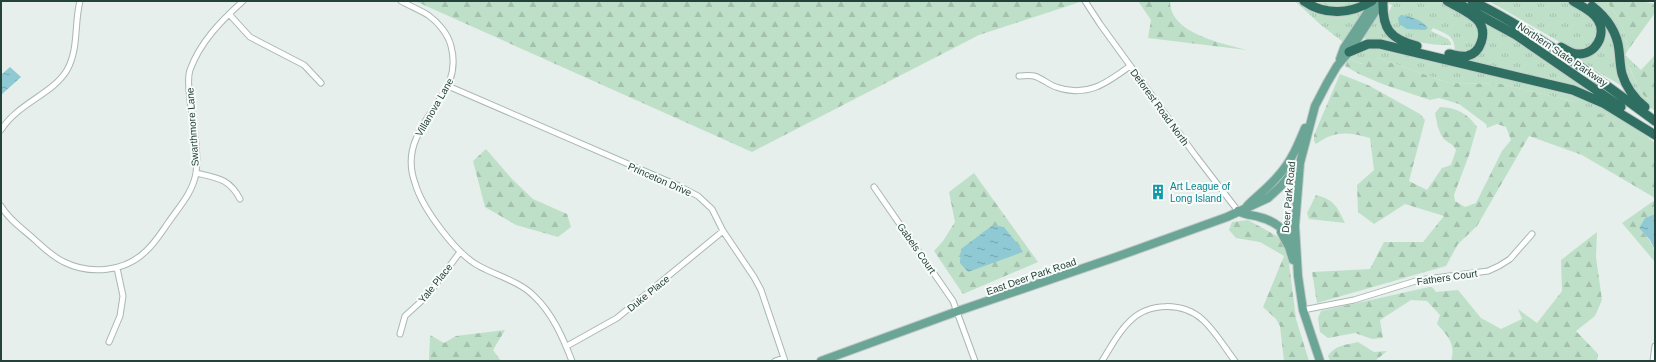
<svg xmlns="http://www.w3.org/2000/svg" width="1656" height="362" font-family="Helvetica,sans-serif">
  <defs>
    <pattern id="grass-tufts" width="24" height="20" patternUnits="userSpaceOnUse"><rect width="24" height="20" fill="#bfe0c8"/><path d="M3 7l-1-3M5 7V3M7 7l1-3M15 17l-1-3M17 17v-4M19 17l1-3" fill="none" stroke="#a4c1ad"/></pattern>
    <pattern id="forest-firs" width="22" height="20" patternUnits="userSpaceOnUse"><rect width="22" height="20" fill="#bfe0c8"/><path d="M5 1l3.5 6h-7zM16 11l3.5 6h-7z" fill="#a4c1ad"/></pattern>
    <pattern id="water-ripples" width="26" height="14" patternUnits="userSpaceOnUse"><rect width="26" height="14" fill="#8ec9d4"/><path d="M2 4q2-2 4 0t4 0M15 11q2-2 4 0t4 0" fill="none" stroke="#74a5ad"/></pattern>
  </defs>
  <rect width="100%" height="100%" fill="#e6efeb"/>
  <path fill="url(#grass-tufts)" d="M1295,1H1300L1320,11L1362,12L1343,42L1321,25Z
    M1315,1H1363C1348,8 1330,9 1315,1Z
    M1387,1C1403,1 1423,0 1437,1C1448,3 1471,16 1477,25C1485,42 1472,54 1455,51C1455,35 1446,34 1433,28L1431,31L1448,39L1451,43V45C1433,46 1387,41 1388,16C1388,13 1391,8 1392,5L1387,3Z
    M1489,1H1570L1591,15L1598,25L1597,34L1592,44L1582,50L1570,48Z
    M1592,1H1606C1620,19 1625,27 1628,50L1625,55L1641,70L1629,67L1641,93L1655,105V111C1633,94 1625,73 1619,47C1618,40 1617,30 1614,23C1608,14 1600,8 1592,1Z
    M1378,15L1393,40L1392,42L1373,39H1365L1364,38Z
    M1601,18L1614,37L1622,86L1598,72L1577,58L1596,50Z
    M1488,23L1505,32L1592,92L1554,80L1469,60C1479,49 1490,41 1485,25Z
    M1372,45L1569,91C1601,104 1628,122 1655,143V155L1572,101L1501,84L1449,83L1378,58L1363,64L1349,59L1355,52Z"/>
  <path fill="url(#forest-firs)" d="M415,1H1079L1080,2L979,35L752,152Z
    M1138,1H1170C1170,34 1222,43 1247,50L1148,38L1151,20Z
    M1606,1H1640L1655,4V13L1628,50C1625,27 1620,19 1606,1Z
    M1654,56L1655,57V105L1641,93L1629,66L1641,70Z
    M1378,58L1449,83L1501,84L1572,101L1608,118L1655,155V198L1582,155L1529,136L1477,226L1458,244L1446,266L1317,303L1312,272L1370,269L1384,242H1423L1444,216L1405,204L1374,224L1358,212L1357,185L1374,170L1370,138C1349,132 1335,130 1316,144L1314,141V135L1340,74L1368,85L1420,114L1425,120L1409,181L1427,190L1442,168L1451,165L1456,150C1453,144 1450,144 1445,140C1438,133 1437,122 1435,113L1440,107C1457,108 1467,113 1477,127L1469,155L1454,195L1455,201L1465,207L1476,203L1502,151L1511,140L1506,127L1497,124L1487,128L1486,124L1459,104L1439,98L1430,100L1385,85L1359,74L1345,66L1349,59L1362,64L1366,60Z
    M486,149L512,179L533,199L567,214L571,227L558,237L516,225L485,207L473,161Z
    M974,173L1038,262L963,294L934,251L943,241L955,222L949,192Z
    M1316,195C1335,200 1337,207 1345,223L1309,219L1307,213Z
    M1655,200V214L1645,218L1639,228C1650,240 1655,245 1655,262L1622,223Z
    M1248,220L1277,236L1287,247L1296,319L1309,361H1284L1280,326L1276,319L1263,307L1284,256L1260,242L1236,238L1229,230L1232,222Z
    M1597,232L1596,257L1602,300L1595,316L1576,331L1598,354L1597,361H1451C1456,344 1448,336 1437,324L1440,315L1427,301L1411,300L1380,320L1383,338L1372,339L1355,333L1328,338L1320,332L1318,318L1321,311L1429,287H1432L1436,292L1458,290L1481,318L1501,329L1522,319L1518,309L1537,323L1562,291L1561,260Z
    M505,330L493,350L501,361H429L430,335L444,343L456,336Z
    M1358,342L1374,352L1387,351L1375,361H1330L1328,356C1335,345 1346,345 1358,342Z"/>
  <path fill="url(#water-ripples)" d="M1401,15C1411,16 1422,20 1428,28L1425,30L1407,29L1399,24L1398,18Z
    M10,67L21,77L1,95V75Z
    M1655,214V250L1650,240L1639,228L1645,218Z
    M993,225L1004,227L1020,247L1023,252L968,272L960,263L961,249Z"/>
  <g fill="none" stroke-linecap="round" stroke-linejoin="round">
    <defs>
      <path id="minor" d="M401,1C410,6 420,10 428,15C438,22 448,34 451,46C462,87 429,105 416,139C410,153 410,169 415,183C422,208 456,254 479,266C497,276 519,281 534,296C553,314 563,338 572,361
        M1085,1L1100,24L1195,155L1238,211
        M229,14L250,37L304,65L321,83
        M1019,76C1023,76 1029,75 1034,76C1042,78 1049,85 1056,87C1087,98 1107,83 1130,66
        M448,86L679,186L698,196L712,209L723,231L754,277L761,290L785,361
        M1,130C18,103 53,94 67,70C79,49 74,24 80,1
        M196,173C217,178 229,178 240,199
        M874,187L953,301L975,361
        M1,206C9,220 23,229 35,240C44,248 53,257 64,262C90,275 125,272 146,251C155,243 161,233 168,223C179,207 193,192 196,173C199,149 193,124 190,100C189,91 187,79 190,70C200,42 221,21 243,1
        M1303,310L1354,300L1419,280L1488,271L1499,266L1510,259L1532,234
        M400,334L405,316L428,295L460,252
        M109,342L120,316L123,296L117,268
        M567,346L617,318L723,231
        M775,361L784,358
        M1102,361C1111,347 1118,332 1130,321C1149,302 1183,302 1203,320C1215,331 1225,348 1235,361
        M1653,361L1655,346"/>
      <path id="primary" d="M1340,59L1344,48L1375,1
        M1247,206C1257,196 1269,187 1278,176C1291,162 1298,145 1305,128
        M1238,211C1245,215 1252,215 1259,217C1274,220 1286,231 1295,243
        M1281,232L1289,247L1293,260
        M821,361L958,311L1116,257L1227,217L1268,198L1281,186L1300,163
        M1320,361L1303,310L1298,276L1295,226L1300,163L1315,106L1327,83L1337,66L1349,52L1382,1"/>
      <path id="motorway" d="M1304,1C1325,16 1351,14 1372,1
        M1383,1C1382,29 1390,39 1417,46
        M1447,1C1457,7 1472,13 1479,22C1487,33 1481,53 1467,56C1461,57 1455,55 1449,54
        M1454,1L1516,35L1621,107
        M1472,1C1538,33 1596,78 1655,121
        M1592,6C1606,17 1617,31 1619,50C1620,58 1620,66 1622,74C1626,87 1635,99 1645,107
        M1561,47C1566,50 1572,54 1578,54C1595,55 1607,35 1598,20C1593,11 1581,6 1573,1
        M1349,52L1368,44H1380L1573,90L1603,103L1655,135"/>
    </defs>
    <use href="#minor" stroke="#a8b8b2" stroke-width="7"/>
    <use href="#primary" stroke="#c2cac8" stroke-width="10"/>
    <use href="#motorway" stroke="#c2cac8" stroke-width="11"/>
    <use href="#minor" stroke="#fff" stroke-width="5"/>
    <use href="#primary" stroke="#6aa596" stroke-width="8"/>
    <use href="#motorway" stroke="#2f6f62" stroke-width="9"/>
  </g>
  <defs>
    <symbol id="building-bare" viewBox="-9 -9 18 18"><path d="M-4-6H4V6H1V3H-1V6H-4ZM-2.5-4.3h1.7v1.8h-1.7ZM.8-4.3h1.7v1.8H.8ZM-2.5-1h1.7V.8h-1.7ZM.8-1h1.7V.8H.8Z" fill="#0f9aa8" stroke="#f7fbf9" stroke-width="2.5" paint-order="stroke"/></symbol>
  </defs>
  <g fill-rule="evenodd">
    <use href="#building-bare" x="1147" y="181" width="22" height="22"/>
  </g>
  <g text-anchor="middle" stroke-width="4" stroke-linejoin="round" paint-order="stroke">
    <g font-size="10" fill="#24423a" stroke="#f7fbf9">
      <text transform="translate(1563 54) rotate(34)" y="4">Northern State Parkway</text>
      <text transform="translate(434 107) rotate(-60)" y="4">Villanova Lane</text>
      <text transform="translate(1160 107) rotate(54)" y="4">Deforest Road North</text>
      <text transform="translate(192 127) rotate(-94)" y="4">Swarthmore Lane</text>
      <text transform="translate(660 179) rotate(24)" y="4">Princeton Drive</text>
      <text transform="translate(1288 197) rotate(-85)" y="4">Deer Park Road</text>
      <text transform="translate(917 248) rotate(55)" y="4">Gabels Court</text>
      <text transform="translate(1031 276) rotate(-19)" y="4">East Deer Park Road</text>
      <text transform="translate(1447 277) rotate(-8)" y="4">Fathers Court</text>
      <text transform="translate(435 283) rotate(-51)" y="4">Yale Place</text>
      <text transform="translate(648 293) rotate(-39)" y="4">Duke Place</text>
    </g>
    <g font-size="10" fill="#0d838f" stroke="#f7fbf9" text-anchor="start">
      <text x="1170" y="190">Art League of<tspan x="1170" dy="12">Long Island</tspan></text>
    </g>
  </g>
  <rect width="1656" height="362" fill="none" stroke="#24423a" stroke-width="4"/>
</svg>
